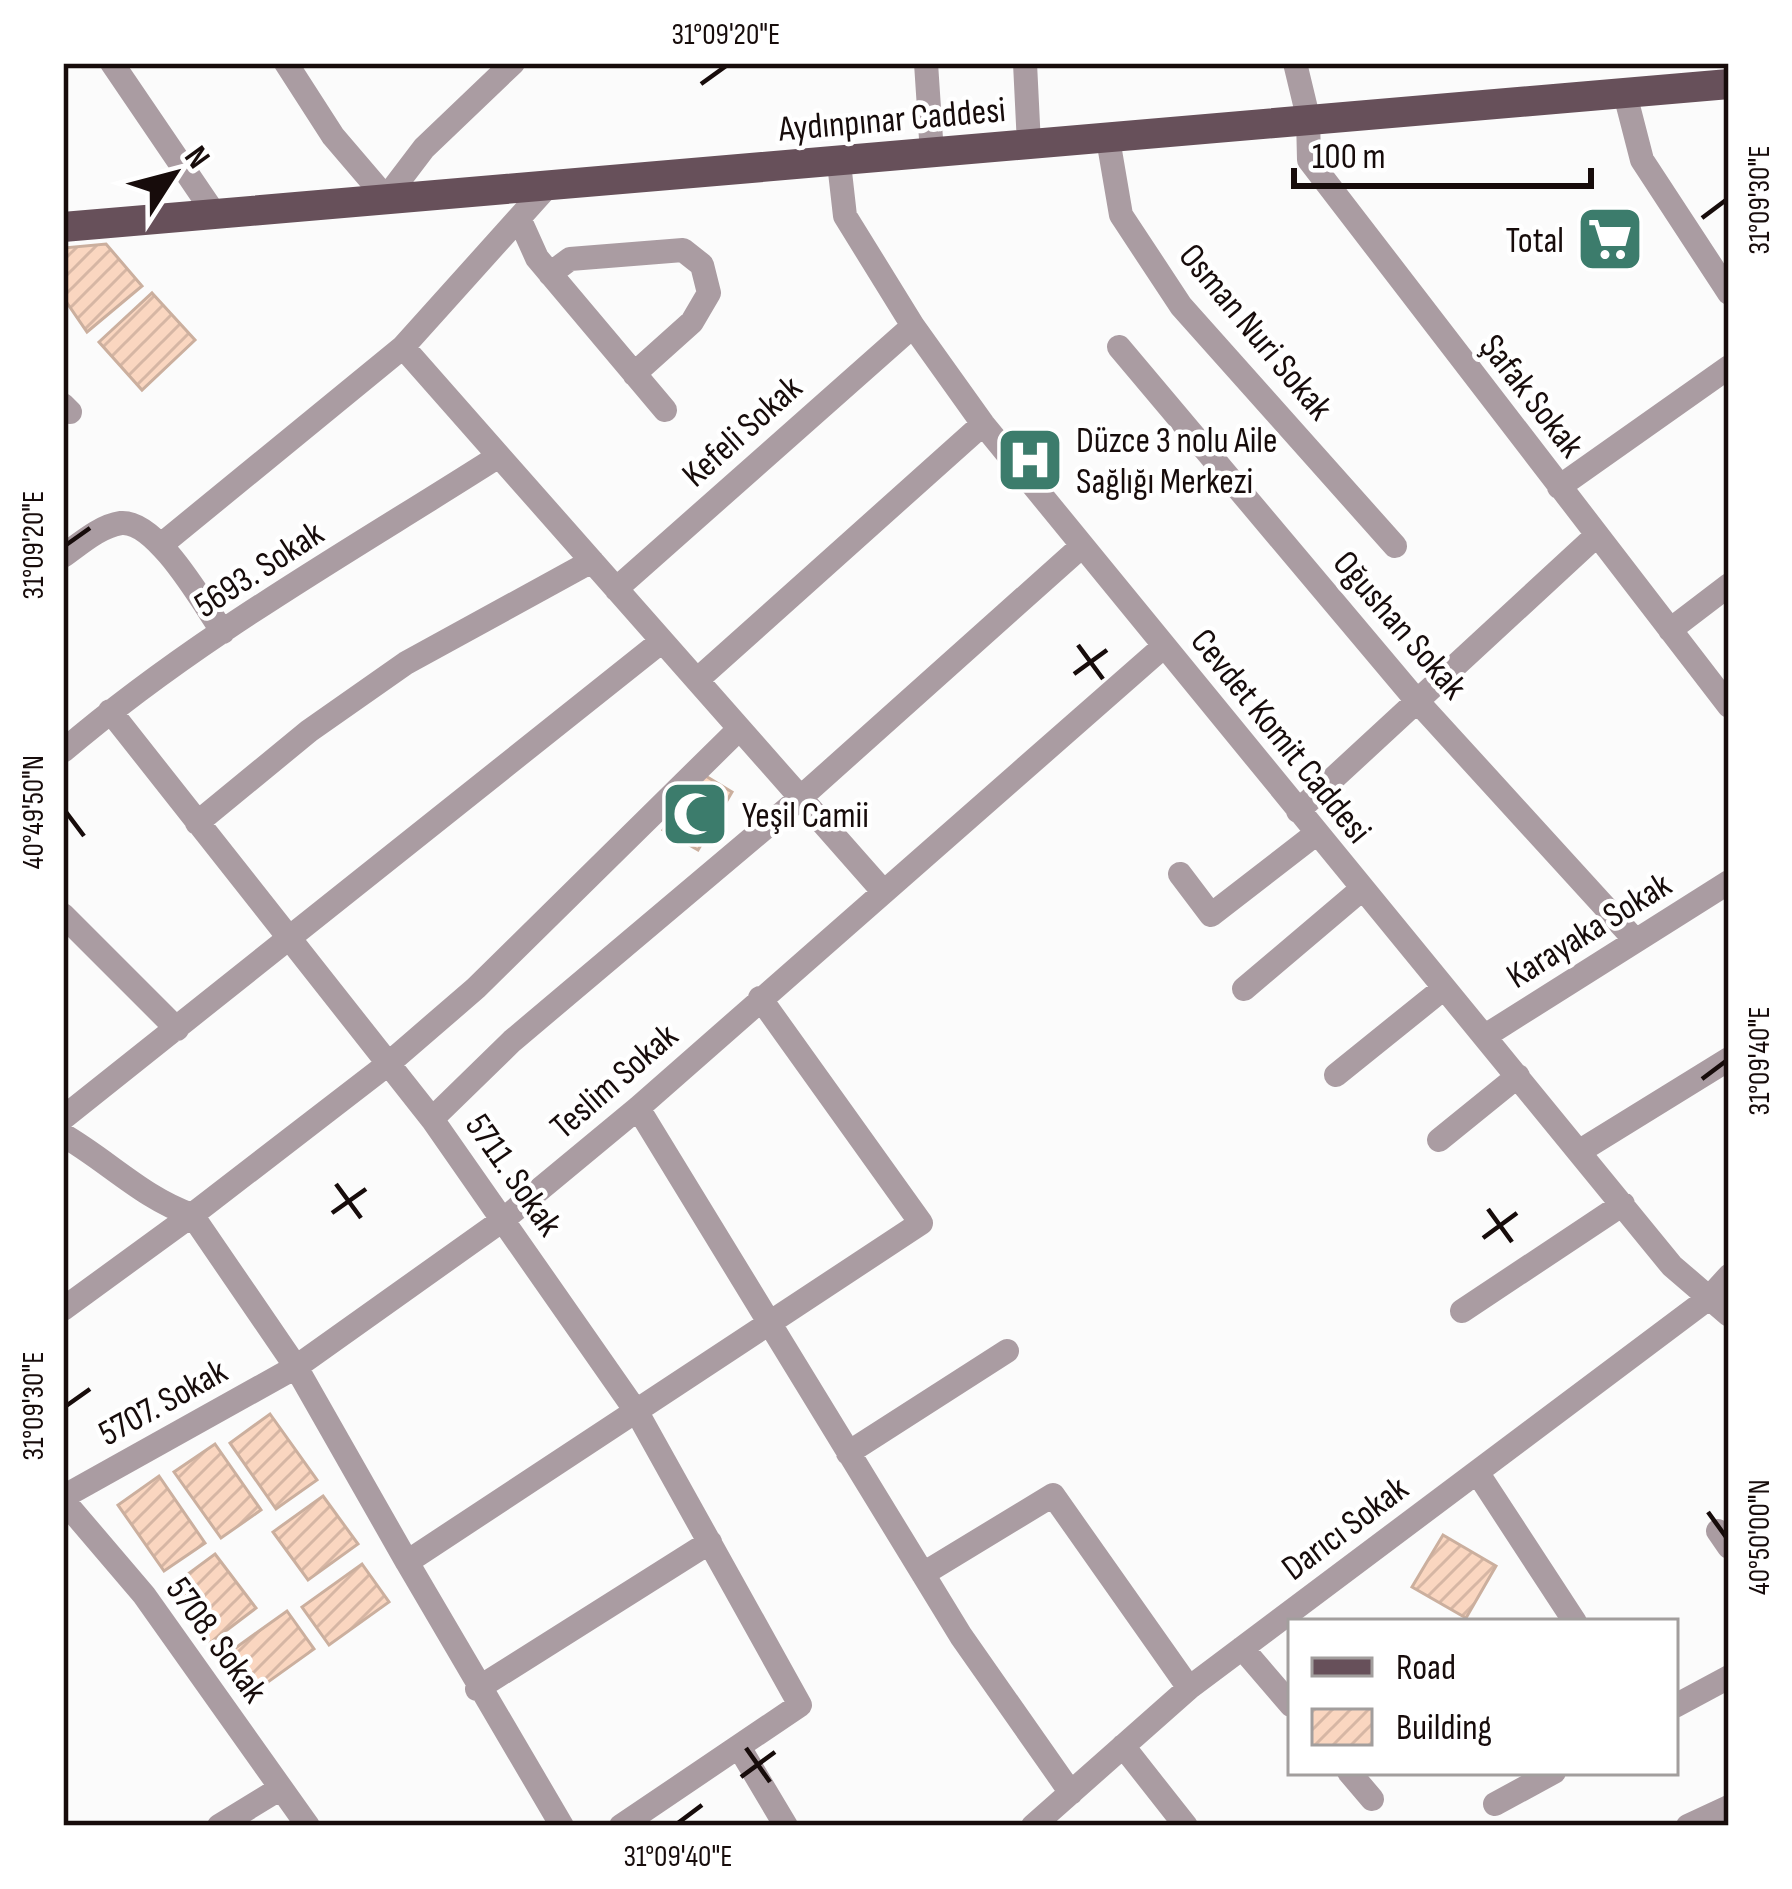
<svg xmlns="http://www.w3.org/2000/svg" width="1792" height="1889" font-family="'Sofia Sans Condensed',sans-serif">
  <defs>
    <pattern id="building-hatch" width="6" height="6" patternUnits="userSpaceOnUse" patternTransform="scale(3)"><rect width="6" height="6" fill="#fad6c0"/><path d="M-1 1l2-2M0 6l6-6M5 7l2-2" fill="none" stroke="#d6b6a4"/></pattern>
  </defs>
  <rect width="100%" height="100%" fill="#fbfbfb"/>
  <path fill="url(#building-hatch)" stroke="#cbaf9e" stroke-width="3" d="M106,244L142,286L87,332L63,297V248Z
    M152,293L195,340L142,390L99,342Z
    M704,775L732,792L698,850L663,830L684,794L689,798Z
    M270,1414L317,1480L276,1509L230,1443Z
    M215,1444L261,1510L221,1538L174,1472Z
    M159,1476L205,1543L164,1571L118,1505Z
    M323,1496L358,1544L308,1580L273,1532Z
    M1443,1535L1496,1566L1466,1618L1412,1587Z
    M215,1554L256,1608L210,1643L169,1588Z
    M362,1564L389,1602L329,1645L302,1607Z
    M287,1611L314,1649L254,1692L227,1654Z"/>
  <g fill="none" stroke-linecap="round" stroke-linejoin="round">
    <path stroke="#aa9ca2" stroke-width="24" d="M112,63L216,216
      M286,63L333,136L386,198L424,148L513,63
      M926,63L932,154
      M1025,63L1029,145
      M1295,63L1308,117L1309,160L1729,706
      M1625,94L1642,160L1729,293
      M1108,139L1121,215L1181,306L1395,546
      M839,163L845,216L913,326L983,424L1672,1266L1729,1315
      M519,218L537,258L665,410
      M550,274L570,259L683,250L702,265L709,293L692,322L634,374
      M403,347L882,890
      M1119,347L1417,701L1636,941
      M63,405L70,412
      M1559,487L1729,367
      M161,545L403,347L546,188
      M63,556C80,544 100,526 121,523C157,520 204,605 223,632
      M616,589L913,326
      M1670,630L1729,585
      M697,680L983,424
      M110,711L432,1119
      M63,751C196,637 352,550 499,456
      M1298,811L1597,535
      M197,823L309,731L406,663L592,561
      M1180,874L1211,915L1317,833
      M63,915L177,1029
      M1244,989L1362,889
      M1485,1036L1729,882
      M1336,1075L1444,988
      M638,1108L961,1636L1071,1793
      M63,1118L662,641
      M63,1135C108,1161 143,1198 192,1215L388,1064L476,988L737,731
      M1439,1140L1518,1076
      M1580,1151L1729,1059
      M63,1309L192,1215L296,1367L504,1219L638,1108L1163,647
      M1462,1311L1623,1204
      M848,1453L1007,1351
      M1477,1472L1575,1622
      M63,1497L296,1367L407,1562
      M63,1500L144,1595L308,1826
      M1718,1531L1729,1547
      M923,1574L1053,1495L1189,1688
      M1242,1648L1291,1705
      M477,1689L710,1542
      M1675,1706L1729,1677
      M1123,1746L1186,1826
      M739,1747L786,1826
      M1349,1772L1372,1799
      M1495,1804L1554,1772
      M219,1826L281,1788
      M562,1826L407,1562L921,1223L760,998
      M621,1826L800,1705L638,1414L432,1119L512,1041L799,799L1082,546
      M1033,1826L1189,1688L1709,1298L1729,1276
      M1688,1826L1729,1807"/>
    <path stroke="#67505a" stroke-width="30" d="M63,227L1729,84"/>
  </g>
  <path fill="none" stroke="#170c0b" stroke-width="4.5" d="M701,84L726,66M1702,218L1726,200M66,545L90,528M1078,645L1103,679M1074,674L1107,650M66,812L84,836M1702,1079L1726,1061M336,1184L361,1218M1488,1209L1512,1242M332,1213L366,1189M1483,1238L1517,1213M66,1406L90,1389M1708,1512L1726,1537M746,1748L770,1782M741,1777L775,1752M678,1823L702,1805"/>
  <defs>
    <symbol id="supermarket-square" viewBox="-11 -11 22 22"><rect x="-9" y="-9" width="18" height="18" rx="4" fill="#3c7c6c" stroke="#fff"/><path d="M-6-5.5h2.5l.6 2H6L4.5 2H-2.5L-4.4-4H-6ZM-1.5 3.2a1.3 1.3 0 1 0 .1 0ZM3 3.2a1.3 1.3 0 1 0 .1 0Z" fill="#fff"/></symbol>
    <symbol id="hospital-square" viewBox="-11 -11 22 22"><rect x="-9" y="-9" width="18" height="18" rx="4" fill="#3c7c6c" stroke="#fff"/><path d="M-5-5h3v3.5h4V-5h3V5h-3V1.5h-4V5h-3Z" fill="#fff"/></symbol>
    <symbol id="mosque-square" viewBox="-11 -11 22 22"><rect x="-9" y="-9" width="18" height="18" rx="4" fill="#3c7c6c" stroke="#fff"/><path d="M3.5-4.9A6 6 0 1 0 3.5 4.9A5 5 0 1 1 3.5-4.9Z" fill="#fff"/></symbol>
  </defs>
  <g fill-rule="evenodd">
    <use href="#supermarket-square" x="1572" y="201" width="76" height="76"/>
    <use href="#hospital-square" x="992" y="422" width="76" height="76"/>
    <use href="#mosque-square" x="657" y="776" width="76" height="76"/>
  </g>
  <g text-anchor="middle" stroke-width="9" stroke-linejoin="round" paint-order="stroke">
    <g font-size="36" fill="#170c0b" stroke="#fff">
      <text transform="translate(892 118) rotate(-5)" y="13">Aydınpınar Caddesi</text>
      <text transform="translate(1257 331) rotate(50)" y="13">Osman Nuri Sokak</text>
      <text transform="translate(1533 395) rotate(52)" y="13">Şafak Sokak</text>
      <text transform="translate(741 430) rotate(-42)" y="13">Kefeli Sokak</text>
      <text transform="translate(258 568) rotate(-33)" y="13">5693. Sokak</text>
      <text transform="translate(1401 624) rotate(49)" y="13">Oğushan Sokak</text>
      <text transform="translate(1282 735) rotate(51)" y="13">Cevdet Komit Caddesi</text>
      <text transform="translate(1588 929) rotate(-32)" y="13">Karayaka Sokak</text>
      <text transform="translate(613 1080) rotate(-41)" y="13">Teslim Sokak</text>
      <text transform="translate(515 1174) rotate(55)" y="13">5711. Sokak</text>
      <text transform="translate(162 1401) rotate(-29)" y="13">5707. Sokak</text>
      <text transform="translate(1344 1527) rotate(-37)" y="13">Darıcı Sokak</text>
      <text transform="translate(218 1639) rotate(54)" y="13">5708. Sokak</text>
    </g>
    <g font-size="36" fill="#170c0b" stroke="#fff" text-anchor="start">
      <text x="1564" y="252" text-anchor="end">Total</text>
      <text x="1076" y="452">Düzce 3 nolu Aile<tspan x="1076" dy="41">Sağlığı Merkezi</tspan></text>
      <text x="742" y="827">Yeşil Camii</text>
    </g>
  </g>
  <rect width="1792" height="1889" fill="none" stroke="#ffffff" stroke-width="132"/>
  <rect x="1288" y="1619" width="390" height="156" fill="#ffffff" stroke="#a29e9d" stroke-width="3"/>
  <rect x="1312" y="1658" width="60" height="18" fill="#67505a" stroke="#a29e9d" stroke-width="3"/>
  <text x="1396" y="1679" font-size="36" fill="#170c0b">Road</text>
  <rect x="1312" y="1709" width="60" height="36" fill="url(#building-hatch)" stroke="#a29e9d" stroke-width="3"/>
  <text x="1396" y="1739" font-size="36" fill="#170c0b">Building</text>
  <g transform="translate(174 174) rotate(54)" stroke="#ffffff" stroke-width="9" paint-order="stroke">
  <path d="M0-9L21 45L0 30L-21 45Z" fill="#170c0b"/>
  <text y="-18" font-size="33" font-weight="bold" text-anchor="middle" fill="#170c0b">N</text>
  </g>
  <path d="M1294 168v18h297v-18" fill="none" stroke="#170c0b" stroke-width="6"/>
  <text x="1312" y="168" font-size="36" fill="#170c0b" stroke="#ffffff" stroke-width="9" paint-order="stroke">100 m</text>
  <rect x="66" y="66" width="1660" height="1757" fill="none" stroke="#170c0b" stroke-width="4.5"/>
  <g font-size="30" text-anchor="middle" fill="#170c0b">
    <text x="726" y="44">31°09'20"E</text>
    <text transform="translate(1759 200) rotate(-90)" y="10">31°09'30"E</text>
    <text transform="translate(33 545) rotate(-90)" y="10">31°09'20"E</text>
    <text transform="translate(33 812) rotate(-90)" y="10">40°49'50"N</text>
    <text transform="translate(1759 1061) rotate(-90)" y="10">31°09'40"E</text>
    <text transform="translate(33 1406) rotate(-90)" y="10">31°09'30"E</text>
    <text transform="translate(1759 1537) rotate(-90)" y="10">40°50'00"N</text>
    <text x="678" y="1866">31°09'40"E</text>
  </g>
</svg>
